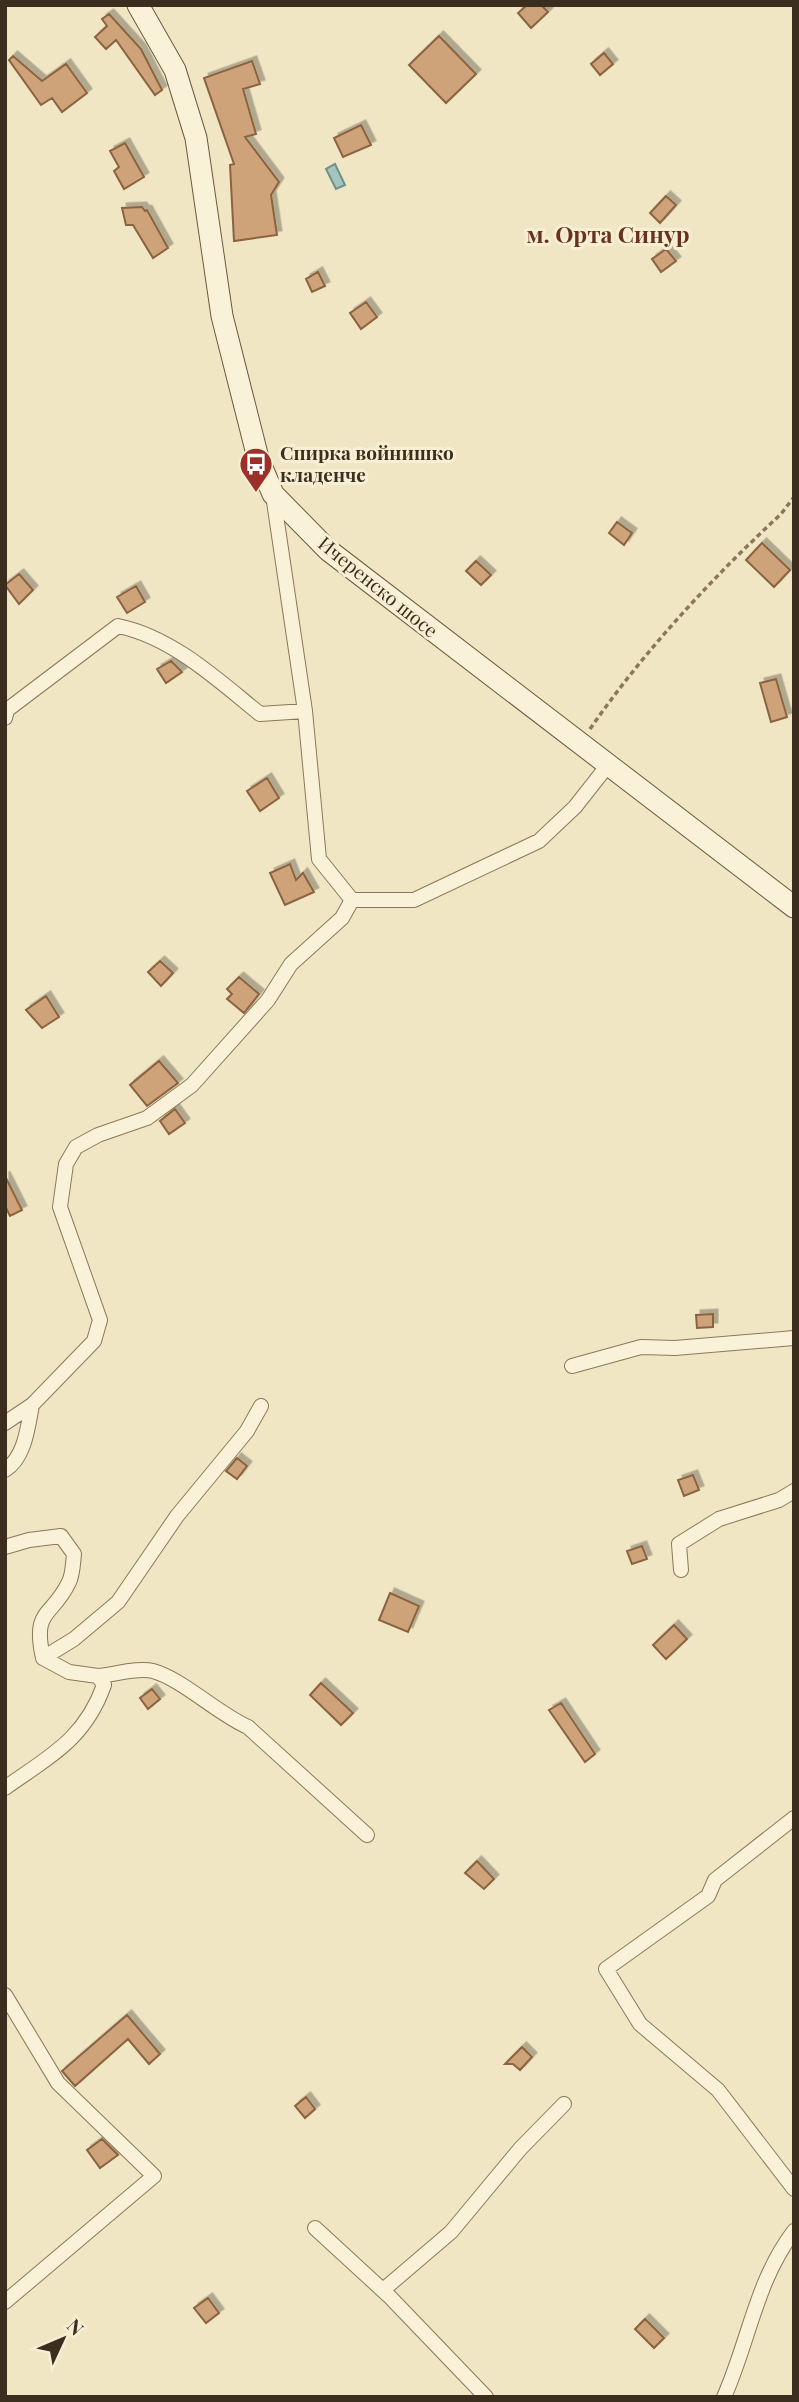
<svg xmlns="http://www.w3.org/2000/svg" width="799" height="2402" font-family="'Playfair Display',serif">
  <defs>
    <filter id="shadow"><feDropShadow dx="4.5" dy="-4.5" stdDeviation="0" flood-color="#0004"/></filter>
  </defs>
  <rect width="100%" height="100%" fill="#f0e6c4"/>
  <path fill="#a6c3bc" stroke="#6c928b" stroke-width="2" d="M335,164L345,185L336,189L326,169Z"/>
  <path fill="#cfa379" stroke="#8b633f" stroke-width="2" filter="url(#shadow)" d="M527,5H541L548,12L531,28L518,13Z
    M109,14L141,49L162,90L155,95L116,40L106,49L95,37L107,26L102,19Z
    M439,36L476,74L446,103L409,65Z
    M604,53L613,64L600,75L591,64Z
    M13,56L42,81L66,64L87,93L62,112L52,98L41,105L9,60Z
    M252,61L260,84L243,89L256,134L245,137L279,182L271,195L277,235L234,241L230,165L234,164L204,78Z
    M361,125L371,145L343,157L334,138Z
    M125,143L144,177L124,189L114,171L119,167L110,151Z
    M666,196L676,205L660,223L650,213Z
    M142,207L145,211L147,210L168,248L153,258L133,225H126L122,208Z
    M666,249L676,261L661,272L652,259Z
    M318,272L325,286L312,292L306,279Z
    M366,302L377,317L361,329L350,313Z
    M617,522L632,533L624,545L609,533Z
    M762,543L790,570L774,587L746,560Z
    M476,561L491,575L481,585L466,571Z
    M19,574L33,590L19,604L5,585Z
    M136,586L145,602L127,613L117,597Z
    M171,661L182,672L166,683L157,669Z
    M776,679L787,717L771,722L760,683Z
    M267,778L279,798L260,811L247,791Z
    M290,864L296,880L303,873L314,892L285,905L270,873Z
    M160,961L173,973L161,986L148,972Z
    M239,977L259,994L244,1013L227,999L232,994L227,989Z
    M46,996L59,1017L42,1028L26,1010Z
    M159,1061L178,1083L147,1106L130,1085Z
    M175,1109L185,1123L169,1134L160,1121Z
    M5,1176L22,1210L10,1216L5,1206Z
    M713,1314V1327L697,1328L696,1315Z
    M237,1458L247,1466L237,1479L226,1471Z
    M693,1475L699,1490L684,1496L678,1480Z
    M642,1546L647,1559L632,1564L627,1551Z
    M390,1593L419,1606L408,1632L379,1620Z
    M674,1625L687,1639L666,1659L653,1645Z
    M321,1683L353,1713L341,1725L310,1695Z
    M152,1689L160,1699L148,1709L140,1698Z
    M561,1703L595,1754L585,1762L549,1710Z
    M477,1861L494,1879L484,1889L465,1873Z
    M127,2015L160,2054L149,2064L128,2039L75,2086L62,2071Z
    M522,2047L532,2057L520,2070L513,2064H505Z
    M306,2097L315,2109L305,2118L295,2106Z
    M102,2139L118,2155L100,2168L87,2150Z
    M208,2298L219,2313L206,2323L194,2308Z
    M645,2319L664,2338L654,2348L635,2329Z"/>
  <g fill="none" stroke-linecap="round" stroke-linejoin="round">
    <defs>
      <path id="street" d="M273,495L305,711L319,859L352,900H414L539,841L575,807L608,765
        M5,718L7,710L118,626C172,637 218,680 260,714L305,711
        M572,1366L641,1347L675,1348L794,1338
        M5,1423L32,1405L94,1341L100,1320L60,1207L66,1164L76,1147L98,1135L147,1118L192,1085L268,1000L291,964L342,918L352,900
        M5,1470C25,1458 28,1426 32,1405
        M5,1547L29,1540L61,1536L74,1554C73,1562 73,1574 69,1582C52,1618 32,1608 43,1658L69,1672L98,1676L104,1685C85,1739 50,1756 5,1788
        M681,1570L679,1544L719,1519L779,1500L794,1491
        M43,1658L74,1639L118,1602L177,1516L247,1431L261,1406
        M98,1676C113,1675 138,1667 153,1671C182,1679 218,1714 248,1727L367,1835
        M794,1818L715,1880L708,1896L606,1969L640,2024L718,2090L794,2189
        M5,1995L58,2083L154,2176L5,2302
        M315,2228L389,2296L486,2397
        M383,2290L451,2232L520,2149L564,2104
        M724,2397C749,2341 756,2281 794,2231"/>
      <path id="secondary" d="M138,5L175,70L196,138L222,316L258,458L273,494L328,550L794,907"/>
    </defs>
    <use href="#street" stroke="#8b785a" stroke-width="16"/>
    <use href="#secondary" stroke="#6d593d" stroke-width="23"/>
    <path stroke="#8b785a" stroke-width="3.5" stroke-dasharray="5 3.5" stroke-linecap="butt" d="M590,729C644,651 712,578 781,514L794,497"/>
    <use href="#street" stroke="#faf2d8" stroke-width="14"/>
    <use href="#secondary" stroke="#faf2d8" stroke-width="21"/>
  </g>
  <defs>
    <symbol id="bus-pin" viewBox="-11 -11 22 30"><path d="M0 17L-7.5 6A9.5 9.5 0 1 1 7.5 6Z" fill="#9c2f28" stroke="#f7efd4"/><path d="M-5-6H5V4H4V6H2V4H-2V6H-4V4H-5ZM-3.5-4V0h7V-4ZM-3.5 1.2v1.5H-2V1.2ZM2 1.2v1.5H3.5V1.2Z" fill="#fff"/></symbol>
  </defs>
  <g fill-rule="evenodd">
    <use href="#bus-pin" x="237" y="445" width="38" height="52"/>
  </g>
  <g text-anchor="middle" stroke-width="6" stroke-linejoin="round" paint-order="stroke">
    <g font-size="19" font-weight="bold" fill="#3b2e1e" stroke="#f7efd4" text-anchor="start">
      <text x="280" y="460">Спирка войнишко<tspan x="280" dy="22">кладенче</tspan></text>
    </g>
    <g font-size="19" fill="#3b2e1e" stroke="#f7efd4">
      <text transform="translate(378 587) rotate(39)" y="7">Ичеренско шосе</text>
    </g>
    <g font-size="23" font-weight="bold" fill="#69321c" stroke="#f7efd4">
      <text x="608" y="243">м. Орта Синур</text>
    </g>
  </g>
  <rect width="799" height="2402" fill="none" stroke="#3b2e1e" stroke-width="14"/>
  <g transform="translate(63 2339) rotate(46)" stroke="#f7efd4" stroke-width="5" paint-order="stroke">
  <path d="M0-5L12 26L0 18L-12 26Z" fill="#3b2e1e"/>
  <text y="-10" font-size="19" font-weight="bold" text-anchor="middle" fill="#3b2e1e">N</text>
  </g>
</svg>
